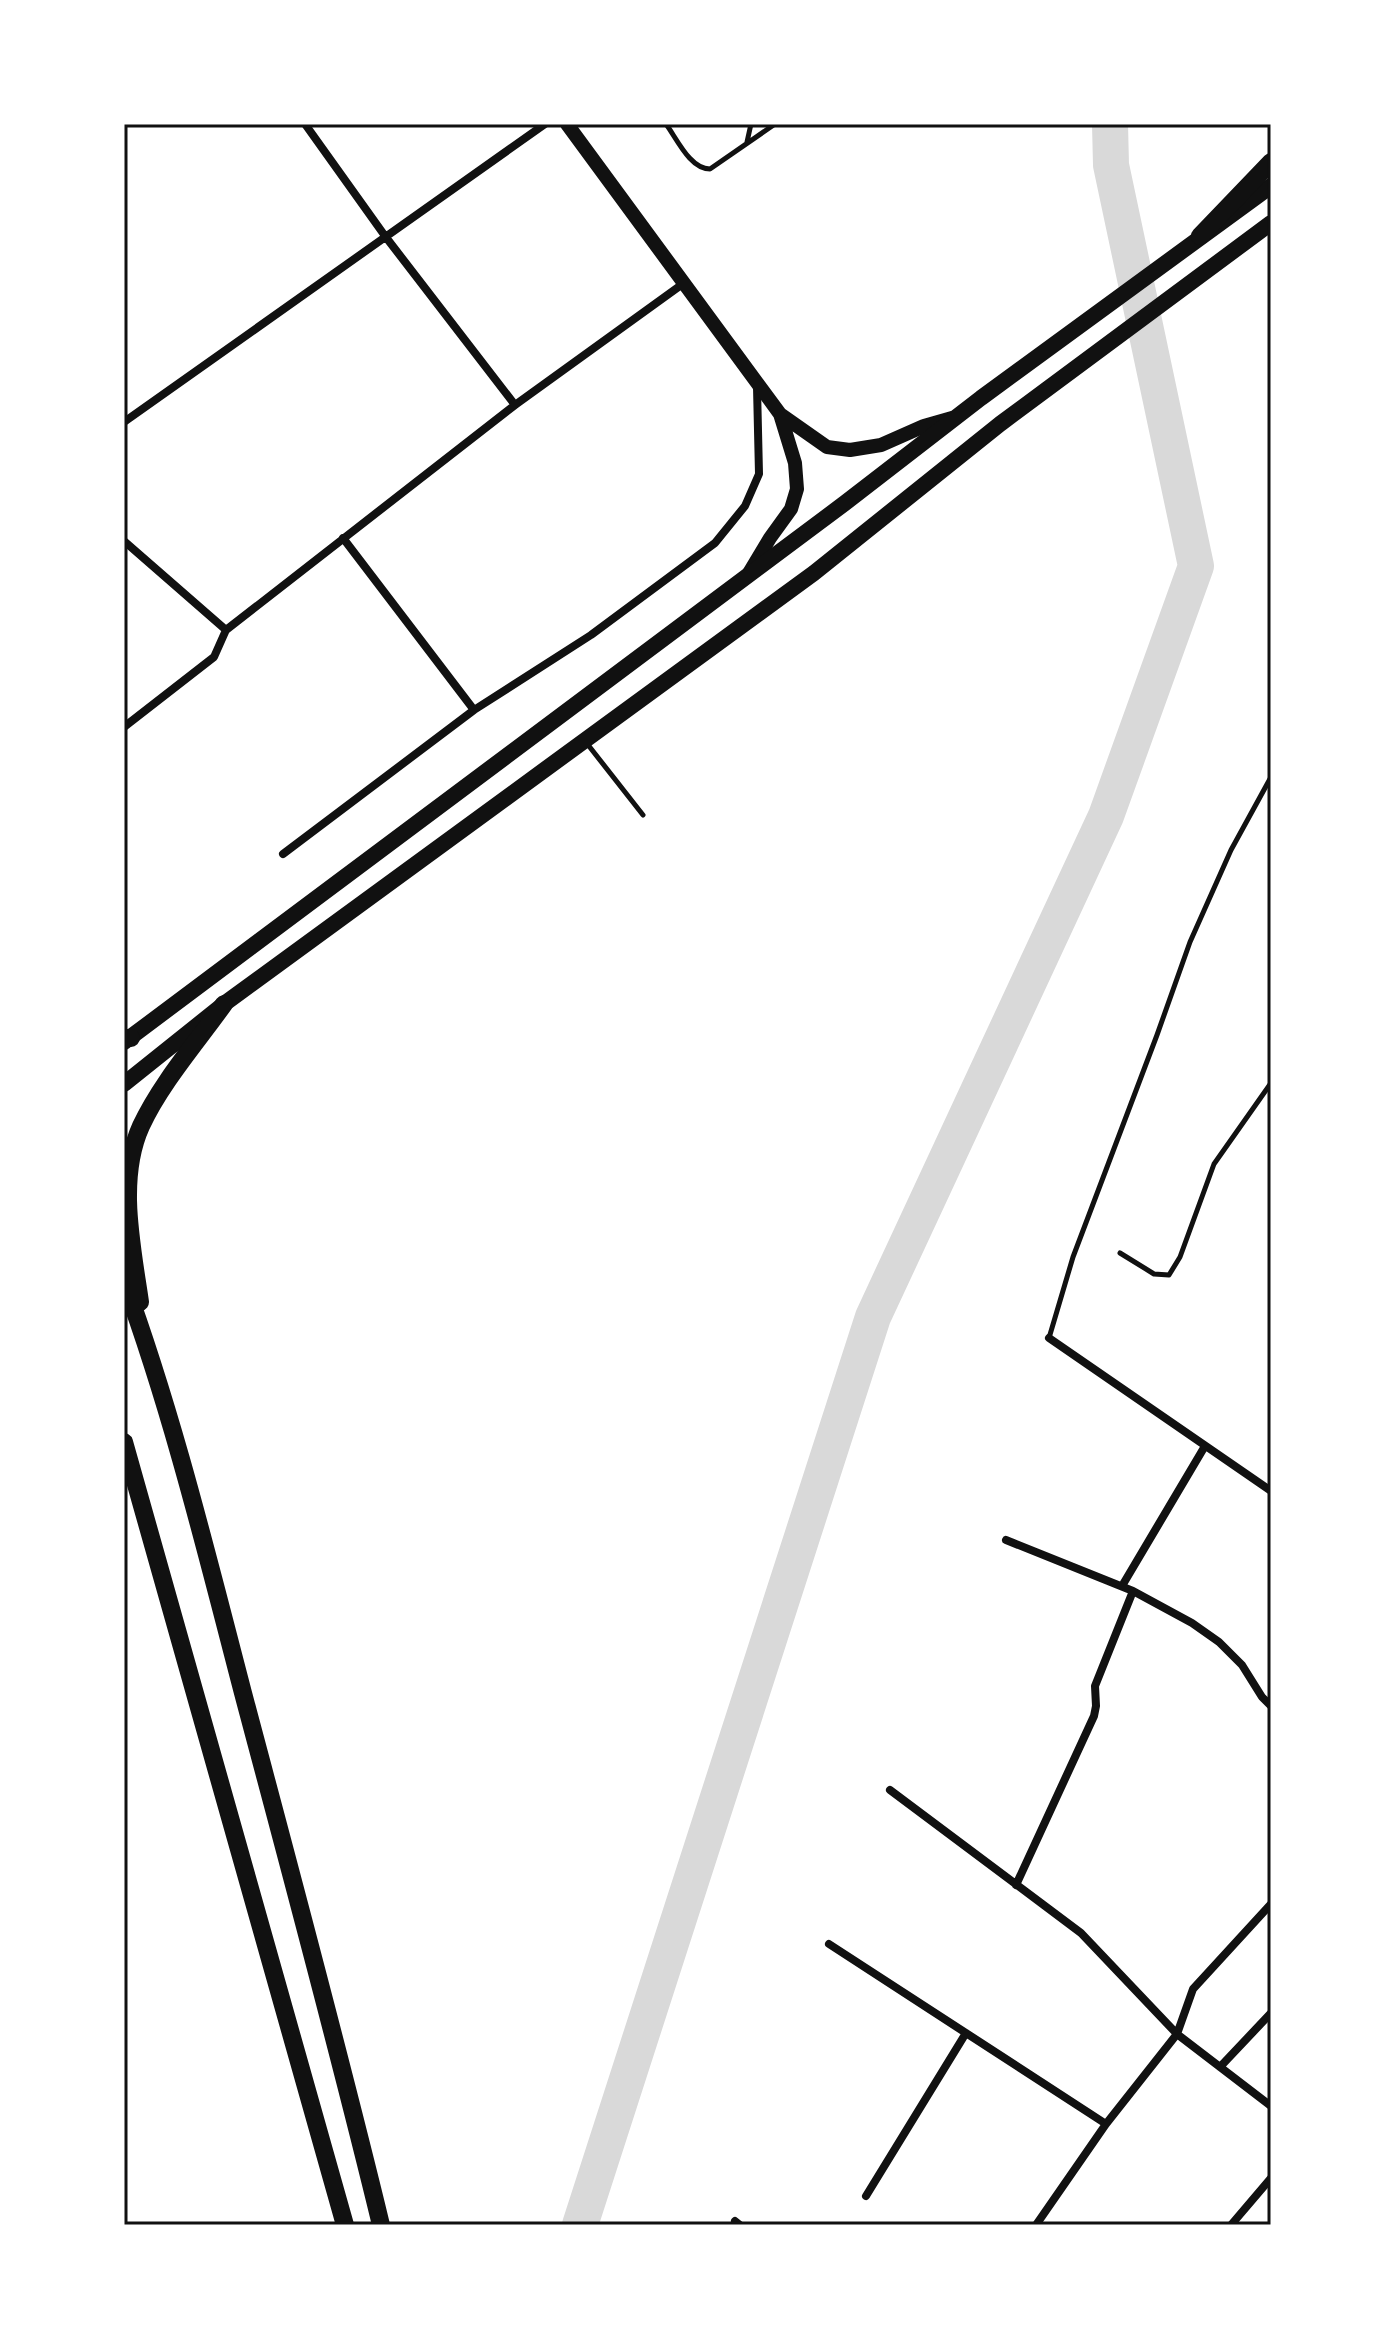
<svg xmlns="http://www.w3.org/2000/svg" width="1395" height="2349" font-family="Arial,sans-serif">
  <rect width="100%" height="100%" fill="#fff"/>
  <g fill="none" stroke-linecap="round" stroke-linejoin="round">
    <path stroke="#d9d9d9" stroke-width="36" d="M580,2225L873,1317L1106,816L1196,566L1111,165L1110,124"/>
    <path stroke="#111" stroke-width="5" d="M666,124C677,139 690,169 710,169L775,124
      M747,142L751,124
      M585,741L643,815
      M1120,1253L1154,1274L1169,1275L1180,1257L1214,1164L1271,1083
      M1049,1338L1073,1257L1157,1035L1190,942L1231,850L1271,777"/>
    <path stroke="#111" stroke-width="8" d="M305,124L385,236L515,405
      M124,422L545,124
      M343,538L474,710
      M124,541L226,630
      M124,727L214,657L226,630L515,405L684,283
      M283,854L474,710L591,635L715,543L745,506L759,474L757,387
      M1049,1338L1271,1491
      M1006,1540L1133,1591L1192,1623L1219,1642L1242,1665L1262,1697L1271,1706
      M1122,1586L1205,1446
      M890,1790L1081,1933L1177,2034L1271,2106
      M1016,1885L1094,1716L1096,1706L1095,1686L1133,1591
      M829,1944L1106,2124L1177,2034L1193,1989L1271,1904
      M1220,2067L1271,2013
      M866,2196L966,2033
      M735,2221L740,2225
      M1036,2225L1106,2124
      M1231,2225L1271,2178"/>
    <path stroke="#111" stroke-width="14" d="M567,124L780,414L827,447L850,450L881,445L924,426L952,418
      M749,573L770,538L791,509L797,489L795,463L780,414"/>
    <path stroke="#111" stroke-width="16" d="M124,1042L845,503L981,398L1271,186
      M124,1084L224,1004L814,573L1000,424L1271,223"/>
    <path stroke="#111" stroke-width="18" d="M124,1038H131
      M124,1281C173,1415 207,1555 243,1693C290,1870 338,2047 381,2225
      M140,1302C132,1246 117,1179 141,1126C161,1083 197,1042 224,1004
      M124,1442L345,2225"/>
    <path stroke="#111" stroke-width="18" d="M1200,236L1271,162"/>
  </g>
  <rect width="1395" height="2349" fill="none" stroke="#ffffff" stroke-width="252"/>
  <rect x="126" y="126" width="1143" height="2097" fill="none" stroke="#111" stroke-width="3"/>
</svg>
